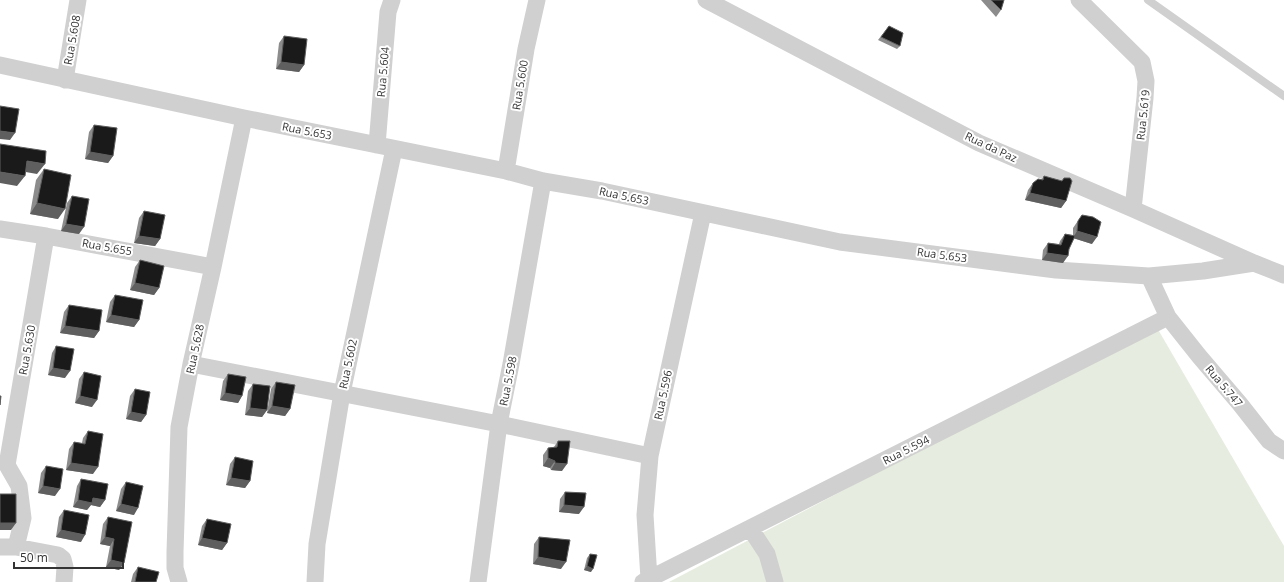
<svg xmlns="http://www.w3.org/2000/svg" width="1284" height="582" font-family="'Open Sans',sans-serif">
  <rect width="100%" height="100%" fill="#fff"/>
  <path fill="#e6ecdf" d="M1156,326L1284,546V582H669Z"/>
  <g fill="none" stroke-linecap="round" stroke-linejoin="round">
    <path stroke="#d0d0d0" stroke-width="8" d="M1148,0L1284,96"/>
    <path stroke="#d0d0d0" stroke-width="17" d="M706,0L979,143L1133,209L1254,263L1284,275
      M1079,0L1142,62L1146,81L1145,98L1133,209
      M0,65L244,118L506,171L543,181L602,191L840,242L1056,270L1149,276L1203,271L1254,263
      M65,80L78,0
      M377,145L388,12L392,0
      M506,171L526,49L537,0
      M0,229L46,236L213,267
      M1149,276L1168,317L1199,356L1240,404L1269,441L1284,451
      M191,364L499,424L650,456
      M7,465L46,236
      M7,465L19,486L23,518L16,547
      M750,528L767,554L775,582
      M0,547H16L58,555L63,559L65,567L64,582
      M649,579L645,515L650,456L703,213
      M179,582L175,568V552L179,427L191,364L213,267L244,118
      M315,582L317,544L342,393L394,149
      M478,582L499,424L511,364L543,181
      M643,582L1168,317"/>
  </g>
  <path fill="#8c8c8c" d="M981,0H1004L1001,10L996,17Z
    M889,26L900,46L897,49L878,40Z
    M284,36L304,65L299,72L276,69L279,43Z
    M94,125L113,156L108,163L85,159L89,132Z
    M44,169L58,219L30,214L36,180Z
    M1044,176L1062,181L1066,201L1061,208L1025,200L1028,190L1033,183L1042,179Z
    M72,196L79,234L61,231L67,203Z
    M144,211L160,239L155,246L134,243L139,218Z
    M1082,215L1092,244L1073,238L1063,263L1042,260L1043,250L1048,243L1059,244L1060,241L1065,234L1073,235V228Z
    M140,260L159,288L154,295L130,290L135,267Z
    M115,295L139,320L134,327L106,322L110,302Z
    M69,305L99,331L94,338L60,333L64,312Z
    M56,346L65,378L48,375L52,353Z
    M84,372L92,407L75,403L79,379Z
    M228,374L242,396L238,403L220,400L223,381Z
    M276,382L290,409L285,416L267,413L271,389Z
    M253,384L267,410L262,417L245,415L248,391Z
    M135,389L146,415L141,422L126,419L130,396Z
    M88,431L93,474L66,470L69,449L74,442L82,443L83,438Z
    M558,441L562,471L551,470L550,468L543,466V455L548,448L554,447Z
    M235,457L250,481L245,488L226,485L230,464Z
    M46,466L55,496L38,493L41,473Z
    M81,479L105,500L100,507L91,505L87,510L73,507L77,486Z
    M126,482L134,515L116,511L121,489Z
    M565,492L579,514L559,512L560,499Z
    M64,510L81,542L56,537L59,517Z
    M108,517L124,563L119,570L106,567L110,546L100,544L103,524Z
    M207,519L227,543L222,550L198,545L202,526Z
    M539,537L561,569L533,564L534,544Z
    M590,554L591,572L584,570L587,558Z
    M138,567L156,582H131L133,574Z"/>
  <path fill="#5f5f5f" d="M281,62L304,65L299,72L276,69Z
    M0,131L15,133L10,140L0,139Z
    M90,152L113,156L108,163L85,159Z
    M27,161L45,164L37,174L20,171Z
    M0,172L25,176L17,186L0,183Z
    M1030,193L1066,201L1061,208L1025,200Z
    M37,203L65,209L58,219L30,214Z
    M66,224L84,227L79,234L61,231Z
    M1077,231L1097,237L1092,244L1073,238Z
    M139,236L160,239L155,246L134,243Z
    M1047,253L1068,256L1063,263L1042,260Z
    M135,283L159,288L154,295L130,290Z
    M111,315L139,320L134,327L106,322Z
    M65,326L99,331L94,338L60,333Z
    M53,368L70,371L65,378L48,375Z
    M225,393L242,396L238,403L220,400Z
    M80,396L97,400L92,407L75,403Z
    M272,406L290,409L285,416L267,413Z
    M250,408L267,410L262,417L245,415Z
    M131,412L146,415L141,422L126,419Z
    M548,458L555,461L550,468L543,466Z
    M71,463L98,467L93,474L66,470Z
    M555,463L567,464L562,471L551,470Z
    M231,478L250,481L245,488L226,485Z
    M43,486L60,489L55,496L38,493Z
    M93,498L105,500L100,507L91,505L87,510L73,507L78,500Z
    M121,504L138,508L134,515L116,511Z
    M564,505L584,507L579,514L559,512Z
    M0,523H16L11,530H0Z
    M61,530L85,535L81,542L56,537Z
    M105,537L114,539L110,546L100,544Z
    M202,538L227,543L222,550L198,545Z
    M538,557L566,562L561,569L533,564Z
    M111,560L124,563L119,570L106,567Z
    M587,566L593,569L591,572L584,570Z"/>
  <path fill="#1a1a1a" stroke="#5f5f5f" d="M991,0H1004L1001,10Z
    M889,26L903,33L900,46L881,37Z
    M284,36L307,39L304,65L281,62Z
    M0,106L19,109L15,133L0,131Z
    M94,125L117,128L113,156L90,152Z
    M0,144L46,151L45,164L27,161L25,176L0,172Z
    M44,169L71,175L65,209L37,203Z
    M1044,176L1062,181L1064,178H1070L1072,181L1066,201L1030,193L1033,183L1038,179L1043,180Z
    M72,196L89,199L84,227L66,224Z
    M144,211L165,215L160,239L139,236Z
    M1082,215L1093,217L1101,222L1097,237L1077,231L1078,221Z
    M1065,234L1075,236L1069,249L1068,256L1047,253L1048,243L1061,245Z
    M140,260L164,266L159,288L135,283Z
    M115,295L143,300L139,320L111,315Z
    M69,305L102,310L99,331L65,326Z
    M56,346L74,349L70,371L53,368Z
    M84,372L101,376L97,400L80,396Z
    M228,374L246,377L242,396L225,393Z
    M276,382L295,385L290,409L272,406Z
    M253,384L270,386L267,410L250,408Z
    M135,389L150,392L146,415L131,412Z
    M0,396H1L0,405Z
    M88,431L103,434L98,467L71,463L74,442L85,444Z
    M558,441H570L567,464L555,463V461L548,458V448L557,447Z
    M235,457L253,461L250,481L231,478Z
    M46,466L63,469L60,489L43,486Z
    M81,479L108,484L105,500L93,498L92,503L78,500Z
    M126,482L143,486L138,508L121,504Z
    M565,492L586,493L584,507L564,505Z
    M0,494H16V523H0Z
    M64,510L89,515L85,535L61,530Z
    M108,517L132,522L124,563L111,560L114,539L105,537Z
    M207,519L231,524L227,543L202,538Z
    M539,537L570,540L566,562L538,557Z
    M590,554L597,555L593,569L587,566Z
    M138,567L159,572L156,582H135Z"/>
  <g text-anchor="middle" stroke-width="4" stroke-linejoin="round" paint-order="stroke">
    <g font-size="11" fill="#333" stroke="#fff">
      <text transform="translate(72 40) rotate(-80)" y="4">Rua 5.608</text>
      <text transform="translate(383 72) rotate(-85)" y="4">Rua 5.604</text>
      <text transform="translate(520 85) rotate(-81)" y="4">Rua 5.600</text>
      <text transform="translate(1143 115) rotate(-84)" y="4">Rua 5.619</text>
      <text transform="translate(307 131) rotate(11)" y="4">Rua 5.653</text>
      <text transform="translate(991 147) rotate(25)" y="4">Rua da Paz</text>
      <text transform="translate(624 196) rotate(12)" y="4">Rua 5.653</text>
      <text transform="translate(107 247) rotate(10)" y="4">Rua 5.655</text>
      <text transform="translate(942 255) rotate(8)" y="4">Rua 5.653</text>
      <text transform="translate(195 349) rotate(-78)" y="4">Rua 5.628</text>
      <text transform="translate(27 350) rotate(-80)" y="4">Rua 5.630</text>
      <text transform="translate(348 364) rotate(-78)" y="4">Rua 5.602</text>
      <text transform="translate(508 381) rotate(-79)" y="4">Rua 5.598</text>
      <text transform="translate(1224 386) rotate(50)" y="4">Rua 5.747</text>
      <text transform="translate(663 395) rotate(-78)" y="4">Rua 5.596</text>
      <text transform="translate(906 450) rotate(-27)" y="4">Rua 5.594</text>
    </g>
  </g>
  <path d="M14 562v6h109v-6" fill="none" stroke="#333333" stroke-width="2"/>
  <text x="20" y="562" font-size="12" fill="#333333" stroke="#ffffff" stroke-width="3" paint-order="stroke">50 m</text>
</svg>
